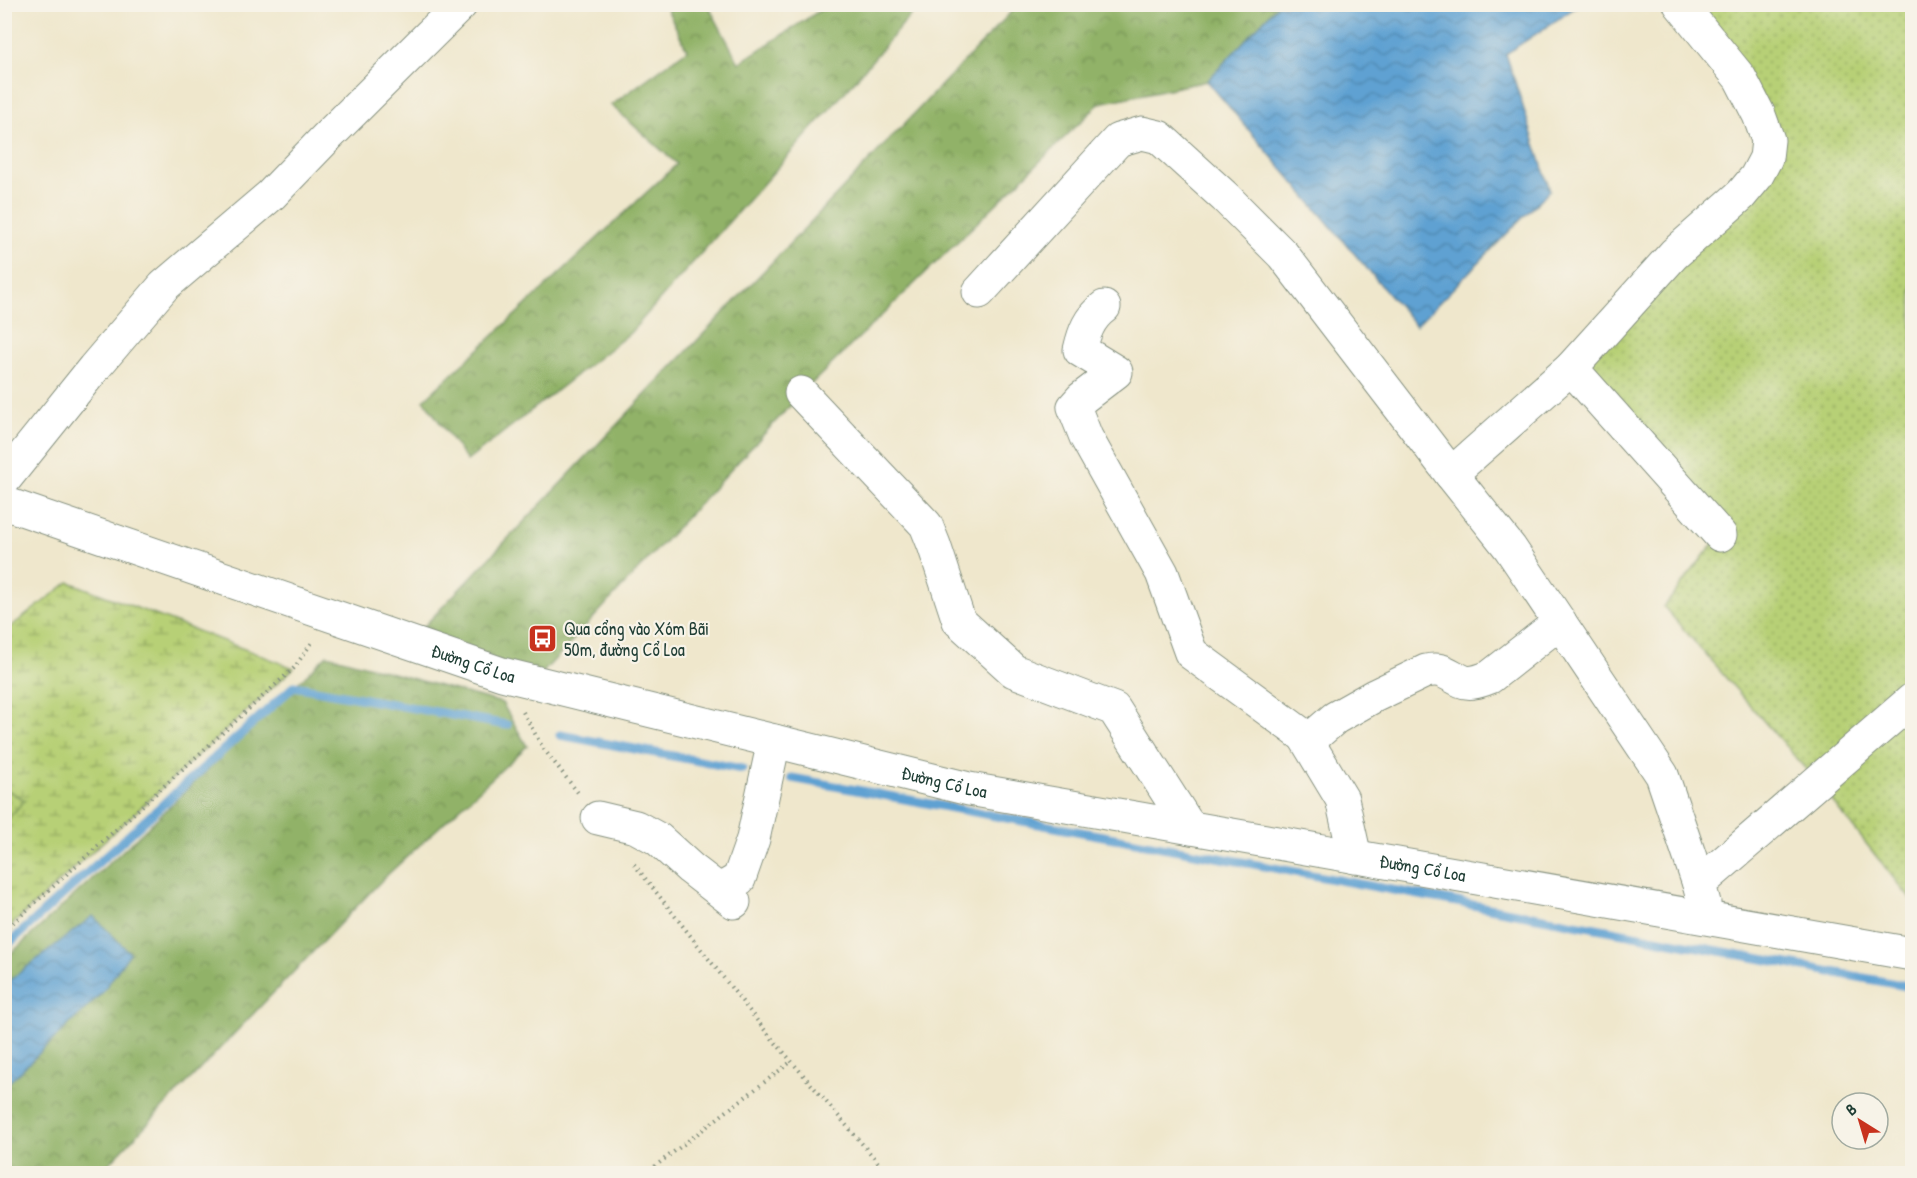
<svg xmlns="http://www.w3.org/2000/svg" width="1917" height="1178" font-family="'Patrick Hand',sans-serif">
  <defs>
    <pattern id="forest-crowns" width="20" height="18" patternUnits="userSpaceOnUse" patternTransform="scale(1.5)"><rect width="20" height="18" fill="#91b267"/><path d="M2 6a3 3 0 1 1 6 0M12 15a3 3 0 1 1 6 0" fill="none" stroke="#769256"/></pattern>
    <pattern id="wetland-marsh" width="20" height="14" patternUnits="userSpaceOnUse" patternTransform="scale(1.5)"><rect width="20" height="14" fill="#b7d076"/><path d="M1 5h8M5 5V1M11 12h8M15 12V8" fill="none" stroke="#94aa62"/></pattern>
    <pattern id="garden-dots" width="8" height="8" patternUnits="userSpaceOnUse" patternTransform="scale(1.5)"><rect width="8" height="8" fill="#b7d076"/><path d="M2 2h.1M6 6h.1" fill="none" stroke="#94aa62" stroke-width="1.8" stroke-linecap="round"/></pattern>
    <pattern id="water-waves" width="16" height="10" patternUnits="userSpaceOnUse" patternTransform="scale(1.5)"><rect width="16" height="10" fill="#5ea1d2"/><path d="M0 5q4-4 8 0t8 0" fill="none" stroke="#4d84ab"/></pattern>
  </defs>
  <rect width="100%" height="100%" fill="#f7f3e8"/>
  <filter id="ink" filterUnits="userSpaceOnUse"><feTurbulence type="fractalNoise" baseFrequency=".0167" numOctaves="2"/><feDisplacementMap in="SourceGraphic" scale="12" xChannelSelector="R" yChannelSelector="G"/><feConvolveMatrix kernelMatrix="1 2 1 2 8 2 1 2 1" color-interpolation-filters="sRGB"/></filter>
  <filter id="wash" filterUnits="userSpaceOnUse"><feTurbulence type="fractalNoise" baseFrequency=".008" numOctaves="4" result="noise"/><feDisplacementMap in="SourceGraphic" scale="24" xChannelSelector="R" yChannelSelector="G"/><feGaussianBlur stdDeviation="1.35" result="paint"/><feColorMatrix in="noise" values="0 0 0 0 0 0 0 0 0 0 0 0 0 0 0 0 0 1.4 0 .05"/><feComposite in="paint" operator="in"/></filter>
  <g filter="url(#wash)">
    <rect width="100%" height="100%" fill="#efe7cc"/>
    <path fill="url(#forest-crowns)" stroke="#58784e" stroke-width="1.5" d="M665,5H708L739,63L828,5H919L852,84L630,333L467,461L424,400L677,164L611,105L687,50Z
      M1018,5H1278L1207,81L1100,103L802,393L534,682L409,642Z
      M327,655L502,703L527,746L384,878L100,1173L5,1174V959L142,833Z"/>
    <path fill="url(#wetland-marsh)" stroke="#6b8655" stroke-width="1.5" d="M69,582L294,668L5,931V822L24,800L5,789V631Z"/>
    <path fill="url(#garden-dots)" stroke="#6b8655" stroke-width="1.5" d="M1678,5H1912V901L1817,782L1664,607L1720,535L1571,368L1768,140Z
      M5,789L25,800L5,822Z"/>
    <path fill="url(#water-waves)" stroke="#3e6f83" stroke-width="1.5" d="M1278,5H1579L1506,54L1550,190L1416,326L1207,81Z
      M93,916L130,953L102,993L5,1086V984Z"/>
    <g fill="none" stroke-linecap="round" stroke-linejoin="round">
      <path stroke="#5ea1d2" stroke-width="9" d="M560,735L742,769
        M792,778L1912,987
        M4,948L294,686L507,725"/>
    </g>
  </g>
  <g filter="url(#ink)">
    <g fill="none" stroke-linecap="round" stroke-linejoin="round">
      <defs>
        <g id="minor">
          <path d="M1680,4L1740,78L1759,115L1768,140L1766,158L1756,177L1741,195L1674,254L1571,368L1451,474L1510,548L1662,775L1699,884"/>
          <path d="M979,292L1118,140L1142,133L1159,137L1225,197L1283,255L1451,474"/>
          <path d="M1104,307C1089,318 1084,333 1080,350L1116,372L1082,398L1074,407L1086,437L1162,573L1191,653L1304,736"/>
          <path d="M1571,368L1720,535"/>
          <path d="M801,393L926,525L934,545L959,621L1014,671L1114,709L1190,828"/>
          <path d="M4,480L94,368L164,286L271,195L326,138L461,4"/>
          <path id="s1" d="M4,503L502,674L969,789L1912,954"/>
          <path d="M598,818L636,827L658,839L690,868L734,902"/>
          <path d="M1355,857L1342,799L1304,736L1313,737L1335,718L1374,696L1426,671C1443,667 1448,675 1462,681C1471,685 1482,680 1490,677L1560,622"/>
          <path d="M720,890L739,879L753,839L774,741"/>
          <path d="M1704,903L1699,884L1912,700"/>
        </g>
      </defs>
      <use href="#minor" stroke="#879280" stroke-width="35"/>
      <path stroke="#879280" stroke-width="4" stroke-dasharray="1.5 4.5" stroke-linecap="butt" d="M523,712L543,748L579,794
        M634,864L763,1028L888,1174
        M4,931L294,668L313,641
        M645,1174L792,1061"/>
      <use href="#minor" stroke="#fff" stroke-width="33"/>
    </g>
  </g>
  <defs>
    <symbol id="bus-square" viewBox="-11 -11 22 22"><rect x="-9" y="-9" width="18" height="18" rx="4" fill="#c8321e" stroke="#f7f3e8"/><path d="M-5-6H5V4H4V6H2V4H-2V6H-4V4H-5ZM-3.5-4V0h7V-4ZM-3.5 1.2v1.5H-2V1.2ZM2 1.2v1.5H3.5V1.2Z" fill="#fff"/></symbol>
  </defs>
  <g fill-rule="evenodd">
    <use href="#bus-square" x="526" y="622" width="33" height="33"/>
  </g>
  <g text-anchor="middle" stroke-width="4.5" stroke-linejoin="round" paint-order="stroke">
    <g font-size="18" fill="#1f3d34" stroke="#f7f3e8" text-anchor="start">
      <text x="564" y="635">Qua cổng vào Xóm Bãi<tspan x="564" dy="21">50m, đường Cổ Loa</tspan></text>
    </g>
    <g font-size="18" fill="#1f3d34" stroke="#f7f3e8">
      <text dy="6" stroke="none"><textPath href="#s1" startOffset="496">Đường Cổ Loa</textPath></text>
      <text dy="6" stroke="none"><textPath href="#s1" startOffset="982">Đường Cổ Loa</textPath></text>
      <text dy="6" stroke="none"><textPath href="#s1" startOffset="1468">Đường Cổ Loa</textPath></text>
    </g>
  </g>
  <rect width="1917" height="1178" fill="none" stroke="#f7f3e8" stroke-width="24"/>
  <g transform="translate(1860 1121) rotate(323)"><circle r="28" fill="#f7f3e8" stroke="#a1aaa0" stroke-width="1.5"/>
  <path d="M0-4.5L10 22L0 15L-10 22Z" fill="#c8321e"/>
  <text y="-9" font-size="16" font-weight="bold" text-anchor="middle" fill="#1f3d34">B</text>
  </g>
</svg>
